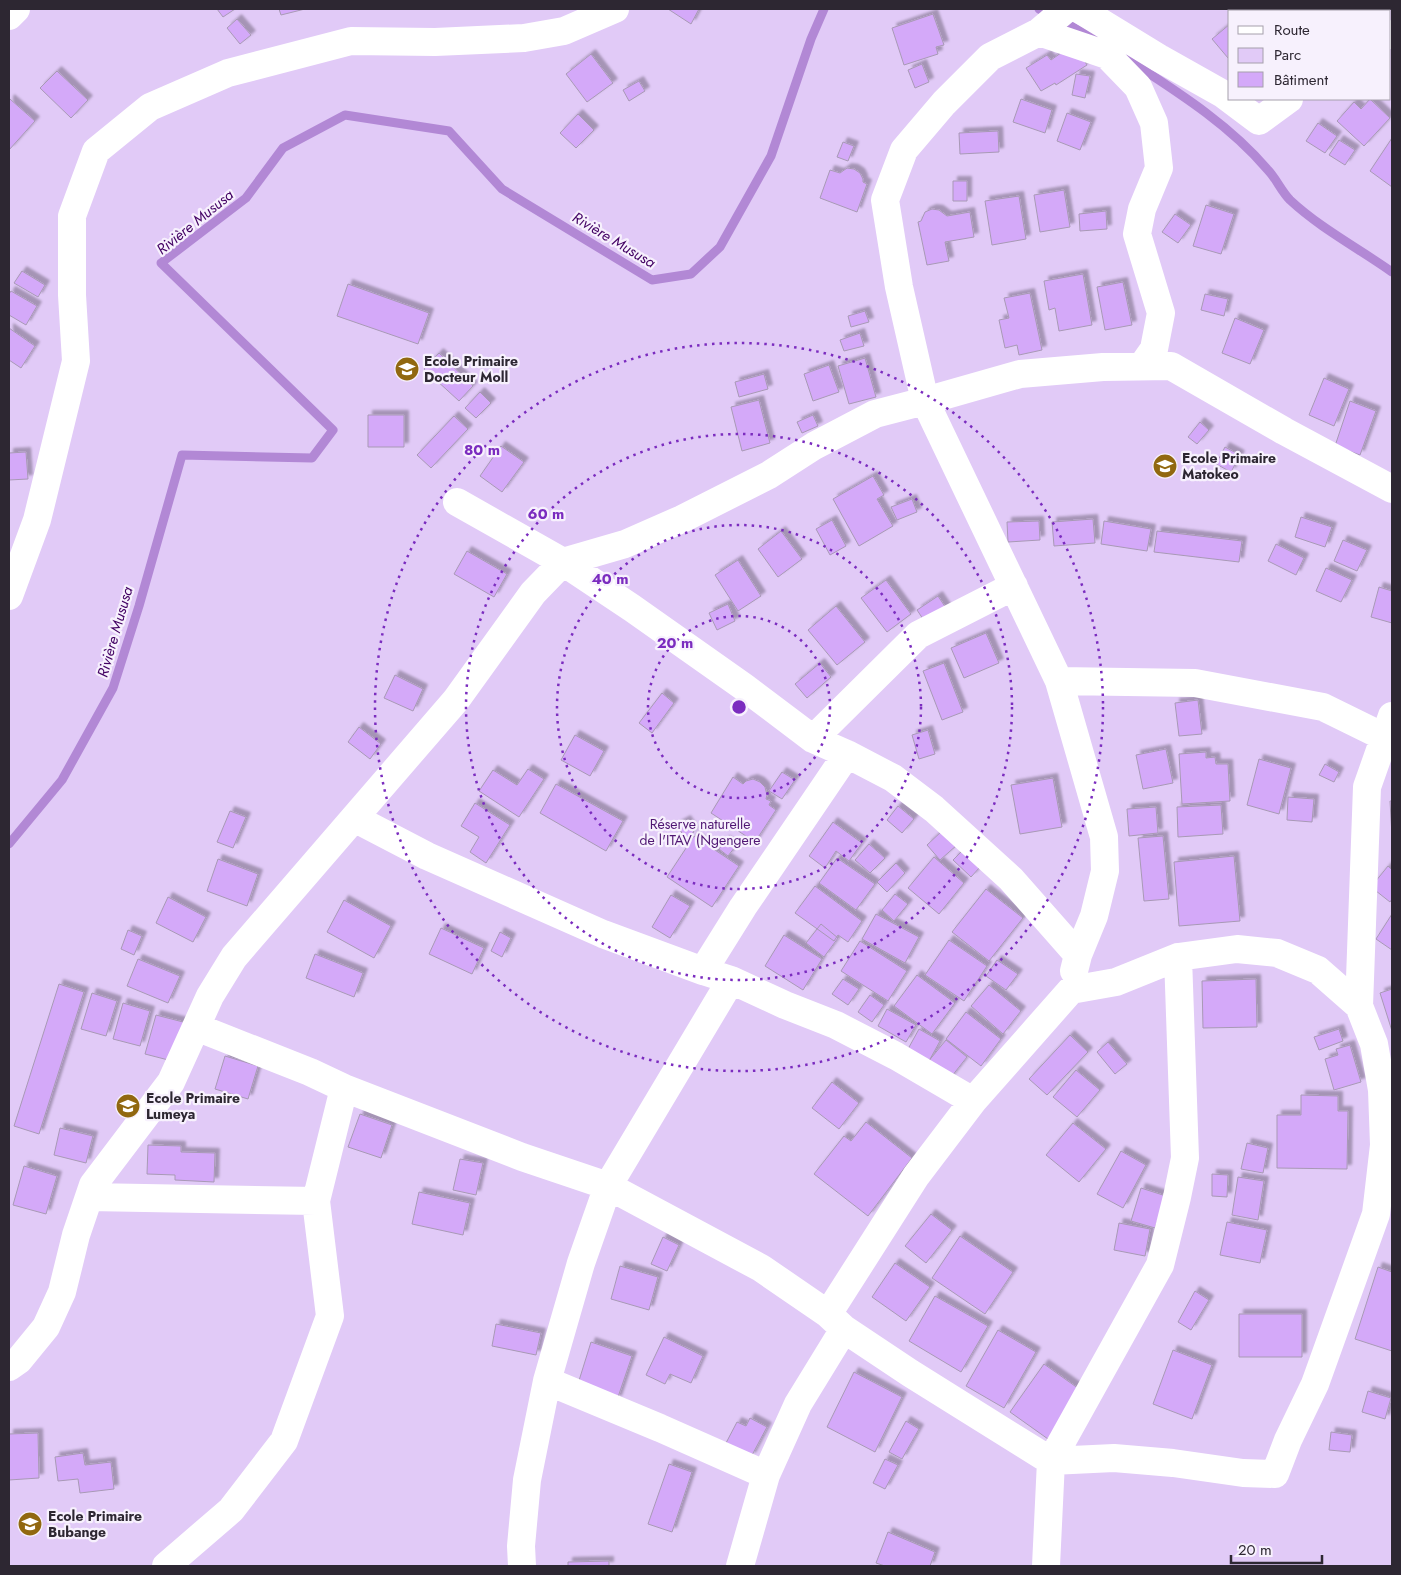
<svg xmlns="http://www.w3.org/2000/svg" width="1401" height="1575" font-family="Jost,sans-serif">
  <defs>
    <filter id="shadow"><feDropShadow dx="4.5" dy="-4.5" stdDeviation="1" flood-color="#0004"/></filter>
  </defs>
  <rect width="100%" height="100%" fill="#efe0fe"/>
  <path fill="#e1caf7" fill-rule="evenodd" d="M9,9H1392V1566H9ZM1230,11H1390V99H1230Z"/>
  <g fill="none" stroke-linecap="round" stroke-linejoin="round">
    <path stroke="#b288d5" stroke-width="9" d="M1039,9L1095,39
      M1127,59C1176,91 1229,124 1267,169C1276,178 1281,191 1290,200C1320,228 1358,248 1392,272
      M9,844L62,780L113,688L139,606L182,455L312,458L333,430L161,263L246,198L283,148L345,115L449,131L502,189L652,280L691,274L720,247L771,156L811,39L824,9"/>
  </g>
  <path fill="#d4a9f9" stroke="#a899b5" filter="url(#shadow)" d="M217,9H235L223,17Z
    M279,9H305L281,15Z
    M668,9H699L691,24Z
    M1275,9H1312L1313,11H1276Z
    M933,14L944,45L936,47L938,54L904,65L892,28Z
    M237,19L251,35L240,44L227,28Z
    M1230,24V56L1228,58L1212,39Z
    M1077,49L1087,65L1056,85L1055,83L1041,91L1026,68L1047,55L1051,60L1065,50Z
    M591,54L613,83L587,102L566,74Z
    M922,64L929,82L915,88L908,70Z
    M57,71L88,100L71,118L40,88Z
    M1076,74L1090,76L1085,98L1072,95Z
    M639,81L645,91L629,101L623,90Z
    M10,99L35,121L9,150V101Z
    M1021,99L1052,110L1045,133L1013,122Z
    M1370,99L1390,118L1364,146L1337,121L1354,102L1361,109Z
    M1067,113L1091,122L1080,150L1057,141Z
    M578,114L594,130L576,148L560,133Z
    M1318,123L1337,136L1325,153L1306,141Z
    M998,131L999,152L960,154L959,133Z
    M1392,138V187L1370,171Z
    M1339,140L1355,150L1345,165L1329,155Z
    M843,142L854,146L848,161L837,157Z
    M847,168L854,169L860,173L863,179V182L867,184L857,212L820,198L830,170L840,173Z
    M953,181H967V201H953Z
    M1064,190L1070,227L1040,232L1034,195Z
    M1019,196L1026,239L992,245L985,201Z
    M1206,205L1234,214L1221,254L1193,246Z
    M932,209L939,210L947,216L970,212L974,237L945,242L949,261L927,265L918,222L921,221L925,212Z
    M1106,211L1107,229L1080,231L1079,214Z
    M1175,214L1191,225L1178,243L1162,232Z
    M22,271L45,285L38,297L14,283Z
    M1083,274L1092,325L1059,331L1055,308L1049,310L1044,281Z
    M1123,282L1132,325L1105,330L1097,287Z
    M348,284L429,313L418,344L337,316Z
    M11,291L37,306L26,325L9,315V294Z
    M1030,293L1042,350L1019,355L1017,345L1005,348L999,320L1009,318L1004,298Z
    M1205,294L1228,299L1224,316L1201,310Z
    M865,311L869,322L851,327L848,316Z
    M1235,318L1264,330L1250,364L1222,353Z
    M9,328L35,346L21,368L9,360Z
    M860,333L864,346L844,351L840,340Z
    M439,353L473,386L459,401L424,369Z
    M865,358L876,397L849,404L838,366Z
    M829,365L839,392L813,401L804,374Z
    M764,374L768,389L739,397L735,382Z
    M1324,378L1349,389L1334,426L1309,415Z
    M480,392L491,403L476,418L465,408Z
    M759,400L770,443L742,451L731,407Z
    M1350,401L1376,411L1360,455L1335,446Z
    M368,415H404V447H368Z
    M813,415L818,426L802,433L797,422Z
    M454,416L468,429L431,468L417,455Z
    M1200,422L1209,430L1197,444L1188,437Z
    M501,446L524,462L502,492L480,476Z
    M1225,447L1240,455L1231,472L1216,464Z
    M26,452L28,479L9,480V453Z
    M873,476L884,495L877,499L893,526L859,546L833,499Z
    M912,499L917,512L897,520L891,507Z
    M1301,517L1332,527L1325,547L1295,537Z
    M1093,519L1095,543L1054,546L1052,522Z
    M832,520L846,546L830,555L816,529Z
    M1039,521L1040,540L1008,542L1007,522Z
    M1104,521L1151,529L1147,551L1101,544Z
    M781,531L802,559L778,577L758,549Z
    M1157,531L1242,541L1239,562L1154,552Z
    M1343,540L1367,550L1357,571L1334,561Z
    M1276,544L1304,558L1296,575L1268,561Z
    M467,551L507,574L494,597L454,574Z
    M738,560L761,596L738,611L715,575Z
    M1326,568L1352,580L1341,602L1316,591Z
    M886,580L911,614L887,632L861,598Z
    M1379,587L1392,591V623L1371,617Z
    M938,596L948,611L927,625L917,610Z
    M728,604L735,621L717,630L709,613Z
    M836,606L865,642L837,665L808,630Z
    M986,633L999,663L964,678L951,648Z
    M820,663L831,677L807,698L795,684Z
    M944,663L963,712L942,720L923,671Z
    M395,675L423,689L413,711L384,698Z
    M662,693L674,703L652,733L639,723Z
    M1198,700L1202,734L1179,736L1175,703Z
    M359,727L381,744L370,759L348,742Z
    M928,730L935,754L919,759L912,735Z
    M575,735L604,751L590,776L561,760Z
    M1166,749L1173,783L1143,789L1136,755Z
    M1206,752V758L1215,757L1216,764H1228L1230,801L1182,804L1179,754Z
    M1259,759L1291,768L1279,814L1247,805Z
    M1325,764L1339,772L1334,782L1319,775Z
    M528,769L544,779L519,817L479,791L493,770L517,785Z
    M782,772L795,780L782,799L769,791Z
    M733,777L743,784L746,781L753,779L760,782L765,787L767,795L766,799L771,801L769,805L776,810L755,842L711,813Z
    M1053,778L1062,827L1020,834L1011,785Z
    M556,784L623,821L606,851L540,813Z
    M1288,797L1314,799L1312,822L1287,820Z
    M1390,801H1392V836Z
    M475,803L510,825L486,863L470,852L479,837L461,826Z
    M1221,805L1223,834L1178,837L1177,807Z
    M898,806L914,819L902,833L887,820Z
    M1156,807L1158,833L1129,836L1127,809Z
    M230,811L246,817L233,848L217,842Z
    M686,820L694,832L685,838L677,825Z
    M833,822L862,843L849,861L836,851L825,868L809,856Z
    M943,830L957,845L940,860L927,845Z
    M694,836L739,866L712,907L667,877Z
    M1163,836L1169,899L1144,901L1138,838Z
    M725,840L735,847L728,856L719,849Z
    M869,844L885,858L870,873L855,860Z
    M963,850L980,867L971,877L953,860Z
    M1234,856L1240,921L1179,926L1174,862Z
    M934,857L964,883L939,914L908,888Z
    M837,858L875,884L856,910L819,883Z
    M218,859L258,874L247,906L207,891Z
    M896,863L905,873L887,892L877,882Z
    M1388,866L1392,870V899L1390,902L1371,887Z
    M815,886L862,921L848,942L838,935L834,941L795,913Z
    M986,889L1023,918L989,961L952,932Z
    M895,894L908,904L894,921L882,910Z
    M671,895L690,906L670,938L652,927Z
    M168,897L206,917L193,942L156,923Z
    M344,900L391,926L374,958L327,932Z
    M876,914L919,937L905,963L862,939Z
    M1392,914V950L1376,939Z
    M821,924L838,938L824,957L806,943Z
    M441,928L484,948L472,974L429,954Z
    M128,930L142,936L134,955L121,949Z
    M500,932L511,938L502,957L491,951Z
    M784,935L822,959L803,990L765,966Z
    M949,940L987,966L964,1001L925,975Z
    M860,941L907,971L888,1001L841,971Z
    M315,954L363,973L354,997L306,978Z
    M138,959L180,976L168,1003L127,986Z
    M997,960L1018,974L1006,990L986,976Z
    M917,975L955,1003L932,1034L894,1006Z
    M843,979L859,989L848,1005L832,994Z
    M1256,979L1257,1027L1203,1028L1202,981Z
    M59,984L84,992L39,1134L14,1126Z
    M989,985L1021,1011L1003,1034L971,1006Z
    M1392,989V1031L1380,993Z
    M92,993L117,1001L106,1036L81,1029Z
    M870,995L884,1005L872,1022L858,1012Z
    M123,1003L150,1011L140,1046L113,1039Z
    M887,1009L916,1025L906,1042L878,1026Z
    M966,1012L1001,1039L981,1066L946,1039Z
    M156,1015L187,1023L176,1062L145,1054Z
    M919,1029L940,1041L929,1061L908,1049Z
    M1339,1029L1343,1041L1319,1050L1314,1037Z
    M1070,1035L1088,1052L1047,1095L1029,1079Z
    M946,1040L967,1057L948,1081L927,1063Z
    M1108,1042L1127,1064L1115,1074L1097,1052Z
    M1350,1045L1361,1082L1334,1090L1325,1059L1338,1055L1336,1049Z
    M225,1056L258,1066L248,1099L215,1089Z
    M1076,1070L1100,1090L1077,1117L1053,1097Z
    M832,1082L859,1103L839,1129L812,1108Z
    M1301,1095L1338,1096V1111H1348L1347,1169L1277,1168V1115H1301Z
    M360,1114L392,1125L381,1158L348,1147Z
    M866,1122L912,1158L868,1216L814,1174L844,1136L851,1141Z
    M1073,1123L1106,1149L1079,1182L1046,1155Z
    M60,1128L93,1136L86,1163L54,1155Z
    M1247,1143L1268,1148L1263,1173L1241,1169Z
    M148,1145L181,1146V1152L215,1153L214,1182L175,1180V1175L147,1174Z
    M1121,1151L1146,1165L1123,1208L1097,1194Z
    M460,1159L483,1163L476,1195L453,1190Z
    M24,1166L57,1176L46,1214L13,1205Z
    M1212,1174L1228,1175L1227,1197L1212,1196Z
    M1238,1177L1264,1181L1258,1220L1232,1215Z
    M1141,1188L1166,1196L1155,1228L1131,1221Z
    M419,1192L470,1203L463,1235L412,1224Z
    M931,1214L952,1230L926,1263L905,1246Z
    M1227,1222L1267,1230L1260,1263L1220,1255Z
    M1119,1223L1150,1229L1145,1256L1114,1250Z
    M960,1236L1013,1272L985,1314L932,1278Z
    M663,1237L679,1245L667,1271L651,1264Z
    M895,1263L930,1287L906,1321L872,1297Z
    M620,1266L658,1277L649,1310L611,1299Z
    M1378,1267L1392,1272V1351L1355,1339Z
    M1195,1291L1209,1300L1191,1330L1178,1322Z
    M935,1296L988,1326L961,1372L909,1341Z
    M1239,1314H1302V1357H1239Z
    M496,1324L541,1333L536,1355L492,1346Z
    M998,1330L1036,1352L1004,1408L966,1386Z
    M664,1337L703,1356L691,1383L670,1374L665,1384L646,1375Z
    M591,1342L632,1356L617,1400L577,1387Z
    M1173,1350L1212,1365L1192,1419L1153,1404Z
    M1044,1364L1082,1391L1048,1439L1010,1412Z
    M854,1372L902,1397L875,1452L827,1427Z
    M1368,1391L1391,1398L1385,1419L1362,1412Z
    M750,1418L767,1427L751,1457L726,1443L737,1422L746,1426Z
    M906,1421L919,1429L902,1459L889,1452Z
    M1331,1432L1352,1435L1350,1452L1329,1450Z
    M38,1433L39,1478L9,1480V1434Z
    M83,1453L85,1465L111,1462L114,1489L80,1493L78,1479L58,1481L55,1457Z
    M885,1459L898,1465L885,1489L873,1483Z
    M669,1464L692,1472L672,1532L648,1524Z
    M888,1532L935,1552L930,1566H885L876,1563Z
    M609,1561V1566H568V1562Z"/>
  <g fill="none" stroke-linecap="round" stroke-linejoin="round">
    <path stroke="#fff" stroke-width="28" d="M1066,9L1039,32L990,57L944,103L904,150L885,200L899,287L925,401L875,414L814,446L769,475L682,519L625,544L563,562L632,608L744,687L813,739L847,754L893,778L934,809L1011,879L1078,955
      M1079,9L1159,58L1223,94L1259,121L1289,99
      M9,16L16,9
      M1039,32L1107,55L1138,87L1154,123L1159,168L1142,209L1137,234L1161,313L1154,349L1142,366
      M1390,35L1392,34
      M9,596L37,520L76,361L72,295V216L96,151L150,107L228,73L351,41L435,42L524,38L564,31L615,9
      M1059,681L1195,683L1323,707L1378,734L1392,744
      M813,739L918,635L1014,586
      M847,754L743,907L703,971L731,980L785,1005L836,1025L896,1056L973,1101
      M354,818L427,856L603,934L703,971
      M1074,971L1078,955L1094,916L1105,871L1104,837L1059,681L925,401L1020,374L1103,367L1171,366L1284,431L1392,489
      M1359,1006L1367,787L1392,716
      M196,1027L310,1072L344,1088L522,1157L608,1186L761,1268L828,1314L844,1329L910,1373L1051,1461L1114,1458L1173,1463L1243,1473L1275,1474L1288,1440L1315,1384L1376,1214L1384,1145L1382,1090L1374,1044L1359,1006L1318,970L1277,953L1237,949L1178,957L1116,982L1071,990L973,1101L916,1176L828,1314
      M89,1197L316,1201
      M9,1367L19,1360L46,1327L62,1292L76,1235L93,1185L171,1082L210,996L234,957L456,700L533,593L563,562L457,502
      M547,1381L660,1428L766,1475
      M166,1566L231,1510L284,1441L330,1316L316,1201L344,1088
      M522,1566L521,1546L527,1480L547,1381L581,1263L608,1186L731,980
      M740,1566L766,1475L798,1404L844,1329
      M1046,1566L1051,1461L1160,1265L1177,1197L1185,1158L1178,957"/>
  </g>
  <g fill="none" stroke="#7b2cbf" stroke-width="2.5" stroke-dasharray="2.5 5">
    <circle cx="739" cy="707" r="91"/>
    <circle cx="739" cy="707" r="182"/>
    <circle cx="739" cy="707" r="273"/>
    <circle cx="739" cy="707" r="364"/>
  </g>
  <defs>
    <symbol id="school-disc" viewBox="-11 -11 22 22"><circle r="9.5" fill="#916810" stroke="#f7f1fd"/><path d="M0-5L7-2L0 1L-7-2ZM-4 1L0 2.5L4 1V4Q0 6-4 4Z" fill="#fff"/></symbol>
  </defs>
  <g fill-rule="evenodd">
    <use href="#school-disc" x="393" y="355" width="28" height="28"/>
    <use href="#school-disc" x="1151" y="452" width="28" height="28"/>
    <use href="#school-disc" x="114" y="1092" width="28" height="28"/>
    <use href="#school-disc" x="16" y="1510" width="28" height="28"/>
  </g>
  <g text-anchor="middle" stroke-width="4.5" stroke-linejoin="round" paint-order="stroke">
    <g font-size="14" font-weight="bold" fill="#2d2732" stroke="#f7f1fd" text-anchor="start">
      <text x="424" y="366">Ecole Primaire<tspan x="424" dy="16">Docteur Moll</tspan></text>
      <text x="1182" y="463">Ecole Primaire<tspan x="1182" dy="16">Matokeo</tspan></text>
      <text x="146" y="1103">Ecole Primaire<tspan x="146" dy="16">Lumeya</tspan></text>
      <text x="48" y="1521">Ecole Primaire<tspan x="48" dy="16">Bubange</tspan></text>
    </g>
    <g font-size="14" fill="#4f1672" stroke="#f7f1fd">
      <text x="700" y="829">Réserve naturelle<tspan x="700" dy="16">de l'ITAV (Ngengere</tspan></text>
    </g>
    <g font-size="15" font-style="italic" fill="#420163" stroke="#f7f1fd">
      <text transform="translate(195 222) rotate(-39)" y="5">Rivière Mususa</text>
      <text transform="translate(614 240) rotate(31)" y="5">Rivière Mususa</text>
      <text transform="translate(115 632) rotate(-74)" y="5">Rivière Mususa</text>
    </g>
  </g>
  <circle cx="739" cy="707" r="8" fill="#7b2cbf" stroke="#f7f1fd" stroke-width="2.5"/>
  <g font-size="15" text-anchor="middle" font-weight="bold" fill="#7b2cbf" stroke="#f7f1fd" stroke-width="4.5" stroke-linejoin="round" paint-order="stroke">
    <text x="482" y="455">80 m</text>
    <text x="546" y="519">60 m</text>
    <text x="610" y="584">40 m</text>
    <text x="675" y="648">20 m</text>
  </g>
  <rect width="1401" height="1575" fill="none" stroke="#2d2732" stroke-width="20"/>
  <rect x="1228" y="10" width="162" height="90" fill="#f7f1fd" stroke="#a6a0ac"/>
  <rect x="1238" y="26" width="25" height="8" fill="#ffffff" stroke="#a6a0ac"/>
  <text x="1274" y="35" font-size="15" fill="#2d2732">Route</text>
  <rect x="1238" y="48" width="25" height="15" fill="#e1caf7" stroke="#a6a0ac"/>
  <text x="1274" y="60" font-size="15" fill="#2d2732">Parc</text>
  <rect x="1238" y="72" width="25" height="15" fill="#d4a9f9" stroke="#a6a0ac"/>
  <text x="1274" y="85" font-size="15" fill="#2d2732">Bâtiment</text>
  <path d="M1231 1555v8h91v-8" fill="none" stroke="#2d2732" stroke-width="2.5"/>
  <text x="1238" y="1555" font-size="15" fill="#2d2732" stroke="#f7f1fd" stroke-width="4" paint-order="stroke">20 m</text>
</svg>
